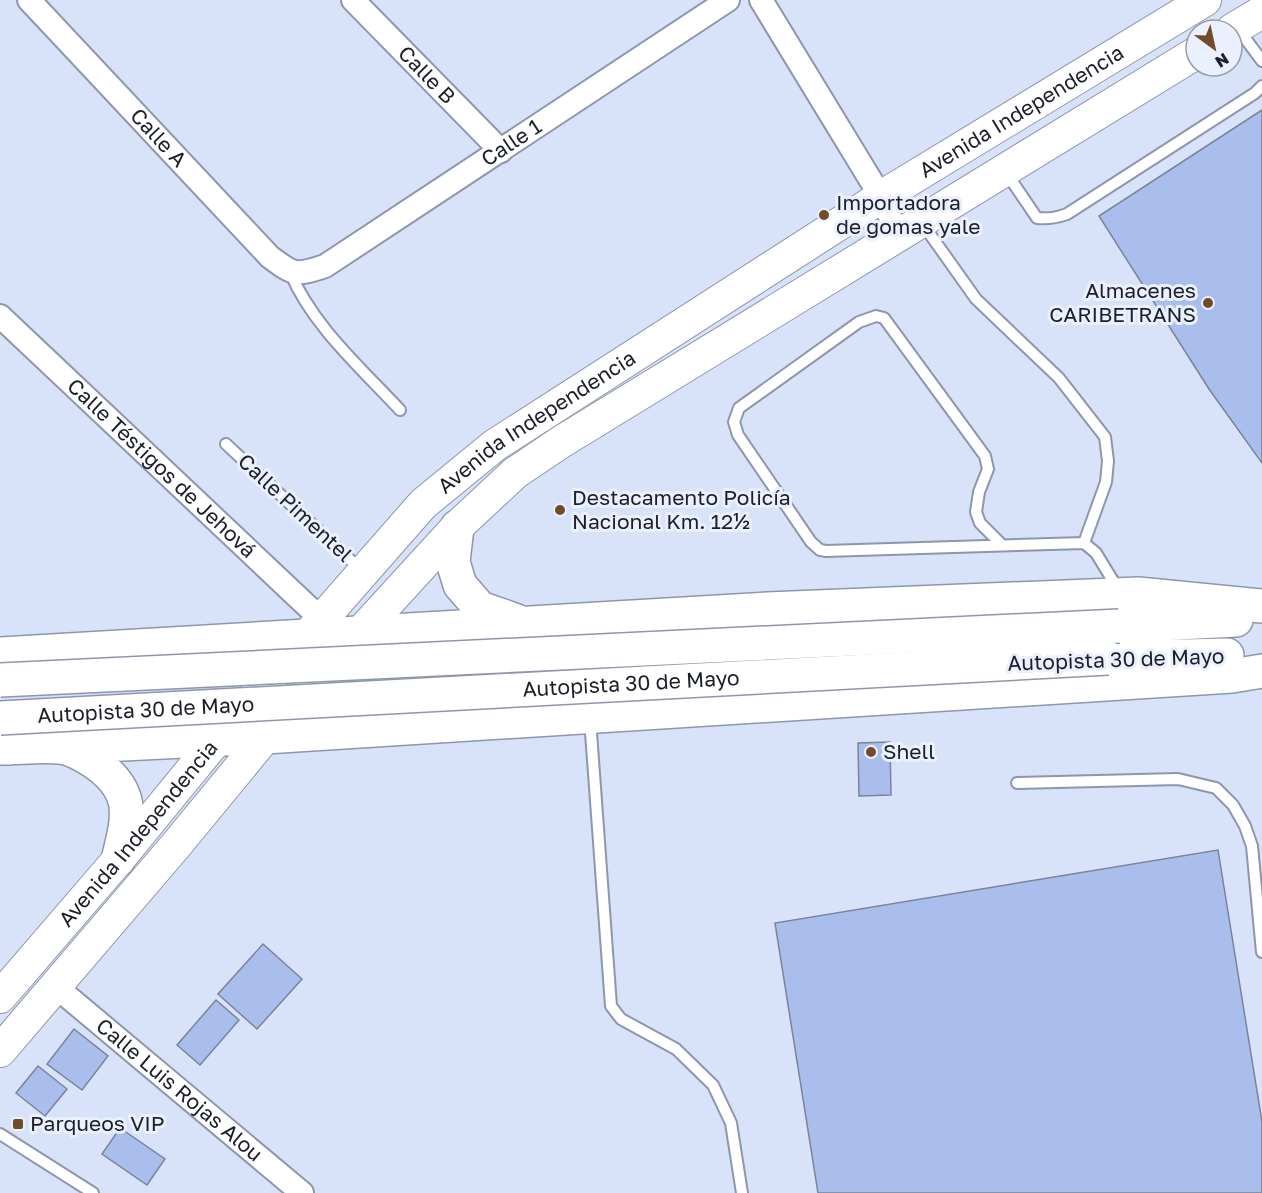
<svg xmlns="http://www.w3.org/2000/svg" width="1262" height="1193" font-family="'Golos Text',sans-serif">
  <rect width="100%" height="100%" fill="#d8e2f9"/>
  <path fill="#aabeed" stroke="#7a8398" stroke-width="1.5" d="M1262,110V463L1209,389L1099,216Z
    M890,742L891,795L859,796L858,743Z
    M1218,850L1262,1122V1193H818L775,923Z
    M263,944L302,979L257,1029L218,994Z
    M216,1000L239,1020L200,1065L177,1045Z
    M74,1029L108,1056L82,1090L47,1064Z
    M38,1066L67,1089L45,1116L16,1093Z
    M120,1128L165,1159L147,1185L102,1154Z"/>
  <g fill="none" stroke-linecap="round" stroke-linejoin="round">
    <defs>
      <path id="lane" d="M1239,30L1262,61
        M1005,171L1037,218C1049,219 1056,218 1067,214L1255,93L1262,86
        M922,223L976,299L1059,378L1105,437L1108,461L1106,482L1084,543
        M290,272C312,325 361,368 400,410
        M226,444L361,570
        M1002,545L980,523L976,512L979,492L988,469L985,456L884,318L876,316L859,322L739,408L734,422L738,435L811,542L820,550L826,551L1084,543L1096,553L1118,589
        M590,719L611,1006L621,1019L676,1049L713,1085L731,1123L742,1193
        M1017,783L1178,779L1216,788L1233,805L1245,826L1252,846L1262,952
        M0,1134L93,1193"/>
      <g id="street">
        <path id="s1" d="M29,0L270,257C294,275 296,276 325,266L728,0"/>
        <path id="s2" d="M353,0L501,151"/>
        <path d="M761,0L881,197L899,236"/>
        <path id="s3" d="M0,316L322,620"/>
        <path id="s4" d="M55,986L302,1193"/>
      </g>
      <g id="secondary">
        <path d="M1232,30L1262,12"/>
        <path id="s5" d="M0,997L118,860L217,739L423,504L495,445L881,197L1205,0"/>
        <path d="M0,1051L177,844L265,737L457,527L515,473L561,442L1196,53"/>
      </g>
      <path id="highway" d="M457,527L453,562L460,585L480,608L517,621
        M1119,626L1236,620
        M0,654L768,609L1138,594L1262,606
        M1108,658L1227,655
        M62,747L265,737L1232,676L1262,671
        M0,748C19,748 41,745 60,747C71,748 85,756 94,762C136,791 129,816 118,860"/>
    </defs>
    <use href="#lane" stroke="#8d96ab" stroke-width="14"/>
    <use href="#street" stroke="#8d96ab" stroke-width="26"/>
    <use href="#secondary" stroke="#8d96ab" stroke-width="34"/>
    <use href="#highway" stroke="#8d96ab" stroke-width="36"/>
    <use href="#lane" stroke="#fff" stroke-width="10"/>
    <use href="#street" stroke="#fff" stroke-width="22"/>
    <use href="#secondary" stroke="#fff" stroke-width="32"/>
    <use href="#highway" stroke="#fff" stroke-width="33"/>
    <defs>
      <g id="highway-bridge">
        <path d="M0,680L1119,626"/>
        <path id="s6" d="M0,718L1108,658"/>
      </g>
    </defs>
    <use href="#highway-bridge" stroke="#8d96ab" stroke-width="36" stroke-linecap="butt"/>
    <use href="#highway-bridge" stroke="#fff" stroke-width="33"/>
  </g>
  <g fill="#724c28" stroke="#eaf0fe" stroke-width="2">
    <circle cx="824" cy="215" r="6"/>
    <circle cx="1208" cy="303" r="6"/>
    <circle cx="560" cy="510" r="6"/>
    <circle cx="871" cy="752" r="6"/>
    <rect x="12" y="1118" width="12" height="12" rx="3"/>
  </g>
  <g text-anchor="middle" stroke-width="6" stroke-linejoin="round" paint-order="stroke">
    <g font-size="21" fill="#1b1f27" stroke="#eaf0fe">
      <text dy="7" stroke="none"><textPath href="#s2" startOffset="105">Calle B</textPath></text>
      <text dy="7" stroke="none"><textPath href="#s5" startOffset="1366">Avenida Independencia</textPath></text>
      <text dy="7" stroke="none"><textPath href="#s1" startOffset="189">Calle A</textPath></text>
      <text dy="7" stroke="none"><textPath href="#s1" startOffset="636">Calle 1</textPath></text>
      <text dy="7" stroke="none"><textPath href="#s5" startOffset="790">Avenida Independencia</textPath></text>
      <text dy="7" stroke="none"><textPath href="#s3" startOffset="222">Calle Téstigos de Jehová</textPath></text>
      <text transform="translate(295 508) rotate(43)" y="7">Calle Pimentel</text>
      <text transform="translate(1116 660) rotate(-2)" y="7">Autopista 30 de Mayo</text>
      <text dy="7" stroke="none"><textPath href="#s6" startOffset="632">Autopista 30 de Mayo</textPath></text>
      <text dy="7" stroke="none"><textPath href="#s6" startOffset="146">Autopista 30 de Mayo</textPath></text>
      <text dy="7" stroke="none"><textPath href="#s5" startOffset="214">Avenida Independencia</textPath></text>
      <text dy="7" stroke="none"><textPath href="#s4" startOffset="162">Calle Luis Rojas Alou</textPath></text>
    </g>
    <g font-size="21" fill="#1b1f27" stroke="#eaf0fe" text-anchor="start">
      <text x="836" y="210">Importadora<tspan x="836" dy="24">de gomas yale</tspan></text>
      <text x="1196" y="298" text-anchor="end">Almacenes<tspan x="1196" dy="24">CARIBETRANS</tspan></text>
      <text x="572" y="505">Destacamento Policía<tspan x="572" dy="24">Nacional Km. 12½</tspan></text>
      <text x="883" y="759">Shell</text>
      <text x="30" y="1131">Parqueos VIP</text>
    </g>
  </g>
  <g transform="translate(1214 48) rotate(147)"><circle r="28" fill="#eaf0fe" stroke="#979ca8" stroke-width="1.5"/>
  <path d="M0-4.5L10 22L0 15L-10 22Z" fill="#724c28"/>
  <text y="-9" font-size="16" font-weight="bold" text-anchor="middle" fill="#1b1f27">N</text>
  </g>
</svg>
